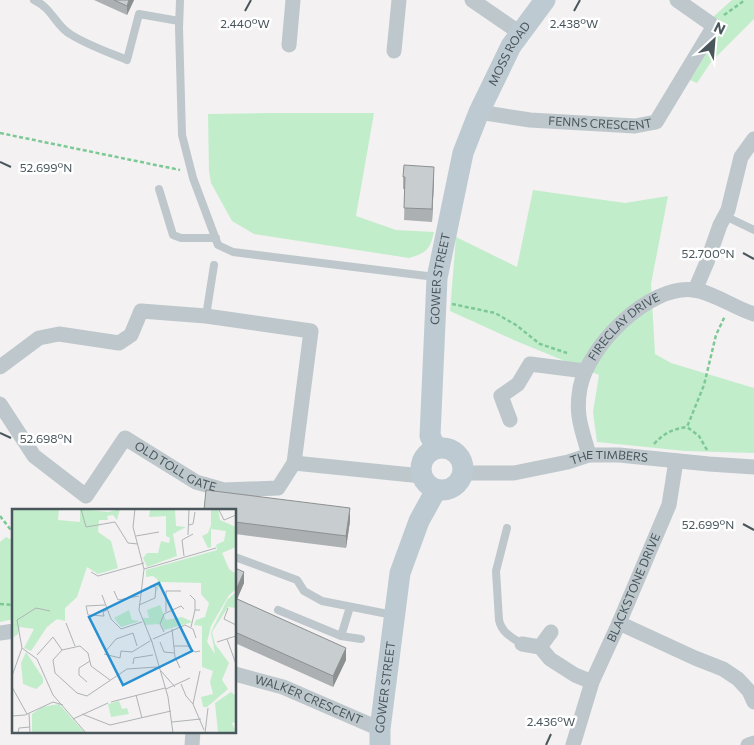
<svg xmlns="http://www.w3.org/2000/svg" width="754" height="745" font-family="Commissioner,sans-serif">
  <rect width="100%" height="100%" fill="#f3f1f1"/>
  <path fill="#c2edcb" d="M732,0H754V19L711,62L697,83L690,80L725,23L713,17Z
    M274,113H374L356,216L396,230L434,232C430,250 426,253 409,258L254,234L232,221L211,183L209,171L208,114Z
    M533,190L625,203L668,196L651,284L655,354L671,363L754,388V453L685,451L597,442L593,412L599,375L516,341L450,311L456,237L517,267Z
    M6,537L14,541V619L0,622V542Z"/>
  <g fill="none" stroke-linecap="round" stroke-linejoin="round">
    <path stroke="#7dc996" stroke-width="2.5" stroke-dasharray="4 2.5" stroke-linecap="butt" d="M724,15L745,0
      M0,133L180,170
      M452,304L495,313L516,325L540,344L567,353
      M654,444C664,433 673,429 687,427
      M707,450L699,436L687,427L704,385L716,335L725,316
      M0,516L14,534
      M0,604L14,605"/>
    <path stroke="#bdc7cc" stroke-width="8" d="M34,0C52,8 56,26 70,34C87,45 108,52 127,60L139,14L179,21
      M180,0L179,28L182,135L193,178L218,245L233,252L435,277
      M159,189L173,235L181,238H216
      M725,216L754,230
      M206,316L214,265
      M507,528L496,571L499,620C502,633 511,637 522,644
      M235,557L297,580L304,591L322,601L393,615
      M278,610L341,636L361,639
      M341,636L350,607"/>
    <g stroke="#bdc7cc" stroke-width="15">
      <path d="M472,0L520,33"/>
      <path d="M289,45L293,0"/>
      <path d="M394,51L399,0"/>
      <path id="s1" d="M479,112L530,120L635,126L656,122L714,26L677,0"/>
      <path d="M695,290L707,262L720,225L728,210L741,157L754,139"/>
      <path d="M0,367L39,338L59,334L119,343L131,335L141,311L206,316L311,331L294,463"/>
      <path id="s2" d="M0,404L34,456L86,496L125,438L196,482L224,490L278,488L294,463L422,476"/>
      <path d="M510,420L501,396L518,384L530,364L585,371"/>
      <path id="s3" d="M589,455C582,429 575,416 580,388C588,346 649,284 694,290C715,293 734,308 754,314"/>
      <path id="s4" d="M463,473H514L568,462L589,455H619L709,464L754,467"/>
      <path d="M619,623L695,658L723,669L738,679L749,691L754,702"/>
      <path d="M0,633L14,631"/>
      <path d="M522,644L540,647L550,659L575,675L592,682"/>
      <path d="M540,647L551,632"/>
      <path id="s5" d="M235,674L283,687L380,729"/>
      <path d="M192,745L193,731"/>
      <path id="s6" d="M573,745L592,682L619,623L669,505L676,461"/>
      <path d="M748,745L754,743"/>
    </g>
    <g stroke="#becad1" stroke-width="21">
      <circle cx="442" cy="469" r="21"/>
      <path id="s7" d="M436,448L430,436L437,278L463,153L479,112L511,46L545,0"/>
      <path id="s8" d="M380,745V729L400,573L419,521L436,490"/>
    </g>
  </g>
  <path fill="#acb0b2" d="M94,0H134L127,15Z
    M403,177L434,179L432,222L404,220L405,189H403Z
    M235,510L350,521L346,548L235,534Z
    M235,568L244,583L237,599L346,660L333,687L235,643Z"/>
  <path fill="#8c9091" d="M129,0H134L127,15V6Z
    M434,167V179L432,222V209Z
    M350,508V521L346,548V536Z
    M244,572V583L235,604V592Z
    M346,648V660L333,687V676Z"/>
  <path fill="#c8cdcf" stroke="#8c9091" d="M114,0H129L127,6Z
    M404,165L434,167L432,209L404,208L405,177H403Z
    M206,490L350,508L346,536L235,522V510H204Z
    M235,568L244,572L235,592Z
    M235,598L346,648L333,676L235,632Z"/>
  <path fill="none" stroke="#49575d" stroke-width="2" d="M245,11L251,0M574,11L580,0M0,162L11,167M743,253L754,259M0,433L11,438M743,524L754,530M546,745L551,734"/>
  <g text-anchor="middle" stroke-width="5" stroke-linejoin="round" paint-order="stroke">
    <g font-size="12" fill="#49575d" stroke="#fff">
      <text dy="4" stroke="none"><textPath href="#s7" startOffset="409">MOSS ROAD</textPath></text>
      <text dy="4" stroke="none"><textPath href="#s1" startOffset="122">FENNS CRESCENT</textPath></text>
      <text dy="4" stroke="none"><textPath href="#s7" startOffset="171">GOWER STREET</textPath></text>
      <text dy="4" stroke="none"><textPath href="#s3" startOffset="146">FIRECLAY DRIVE</textPath></text>
      <text dy="4" stroke="none"><textPath href="#s4" startOffset="148">THE TIMBERS</textPath></text>
      <text dy="4" stroke="none"><textPath href="#s2" startOffset="256">OLD TOLL GATE</textPath></text>
      <text dy="4" stroke="none"><textPath href="#s6" startOffset="169">BLACKSTONE DRIVE</textPath></text>
      <text dy="4" stroke="none"><textPath href="#s8" startOffset="58">GOWER STREET</textPath></text>
      <text dy="4" stroke="none"><textPath href="#s5" startOffset="78">WALKER CRESCENT</textPath></text>
    </g>
  </g>
  <g transform="translate(12 509)">
    <rect width="224" height="224" fill="#f3f1f1"/>
    <path d="M0,0H47L46,11L68,13V0L96,3L108,0L105,11L101,6L95,7L96,11H87L86,23L99,32L106,59L86,65L75,58L65,88L53,99V112L45,110L35,118L19,142L12,139L22,120L8,118L6,125L0,129ZM138,0H163L164,17L174,18L161,25L165,47L135,58L131,49L135,44H146L149,32L157,34L158,29L154,27V7L137,8ZM199,0H206L208,11L224,18V38L210,44L217,60L224,65V80L217,86L199,117L195,133L203,145L199,123L215,91L224,83V99L216,98L200,123L203,135L217,154L210,171L216,180L195,198H191L189,188L201,185L198,173L201,162L190,158V117L182,116L184,111L193,108L197,94L189,85V74L149,73L144,84L146,71L141,67L134,68V61L205,41L204,36L212,32L214,22L199,20V38L196,39L190,27L196,24L199,16ZM148,96L154,111L170,108L181,113L152,121L149,115L133,116L130,109H137L135,101ZM117,101L120,111L128,112L109,118L102,109ZM14,143L31,169V174L24,180L11,175L9,154ZM219,183L224,187V213L220,214L224,223L206,224L203,194ZM107,192L110,200L115,199L117,205L99,208L96,195ZM47,195L73,224H20V205L30,198Z" fill="#c2edcb"/>
    <path fill="none" stroke="#afb3b6" stroke-width="1" d="M69,0L74,18L103,13L116,34L126,35M123,0L121,18L132,60L127,101L140,133L138,129M207,1L212,11L224,6M177,16L181,15L183,3M176,26L177,0M124,27L147,23M172,47L170,31L181,25M132,60L204,39M79,63L86,67L132,54M102,82L106,91L127,87M90,86L99,110L109,120L130,113M178,86L183,91V101H188M93,96L74,97L76,106L92,107L91,103L95,101M127,96L143,89L144,78L138,77M216,99L212,110L224,116M38,102L24,99L5,111L10,139L25,150L41,186L74,224M154,103V82H169M54,114L63,137M179,118L183,101M160,120L163,148L168,159M152,123L148,115L152,105L169,97L172,100M141,130L173,116L181,120L184,129M215,130L224,155M140,133L156,188L161,224M148,133L152,143L162,144M205,133L224,127M162,137H176L183,143L188,142M93,143L104,130L121,124L125,137M92,145L108,149L109,142L120,143L138,132M25,146L41,128L50,141M121,155L122,149L141,146M149,162L163,178M188,162L181,195L192,221M0,167L10,139M98,171L79,157L76,144L68,137L50,141L41,151L43,164L65,184L75,187L115,160L145,158M75,173L67,166V159L78,152M169,175L174,187L181,195M0,178L15,205M154,180L178,169M124,186L130,209M99,193L153,179M17,204L18,224M70,205L98,216L159,202M0,207L13,206L41,193L51,196M61,210L96,194M160,213L189,210M6,224L7,219L18,218M193,224L196,199"/>
    <path fill="#2790d2" fill-opacity="0.15" stroke="#2790d2" stroke-width="2.5" d="M147,74L180,142L111,176L77,108Z"/>
    <rect width="224" height="224" fill="none" stroke="#49575d" stroke-width="2.5"/>
  </g>
  <g font-size="12" text-anchor="middle" fill="#49575d" stroke="#fff" stroke-width="5" stroke-linejoin="round" paint-order="stroke">
    <text x="245" y="28">2.440°W</text>
    <text x="574" y="28">2.438°W</text>
    <text x="46" y="172">52.699°N</text>
    <text x="708" y="258">52.700°N</text>
    <text x="46" y="443">52.698°N</text>
    <text x="708" y="529">52.699°N</text>
    <text x="551" y="726">2.436°W</text>
  </g>
  <g transform="translate(714 40) rotate(26)" stroke="#ffffff" stroke-width="4" paint-order="stroke">
  <path d="M0-4L9 19L0 12L-9 19Z" fill="#49575d"/>
  <text y="-8" font-size="14" font-weight="bold" text-anchor="middle" fill="#49575d">N</text>
  </g>
</svg>
